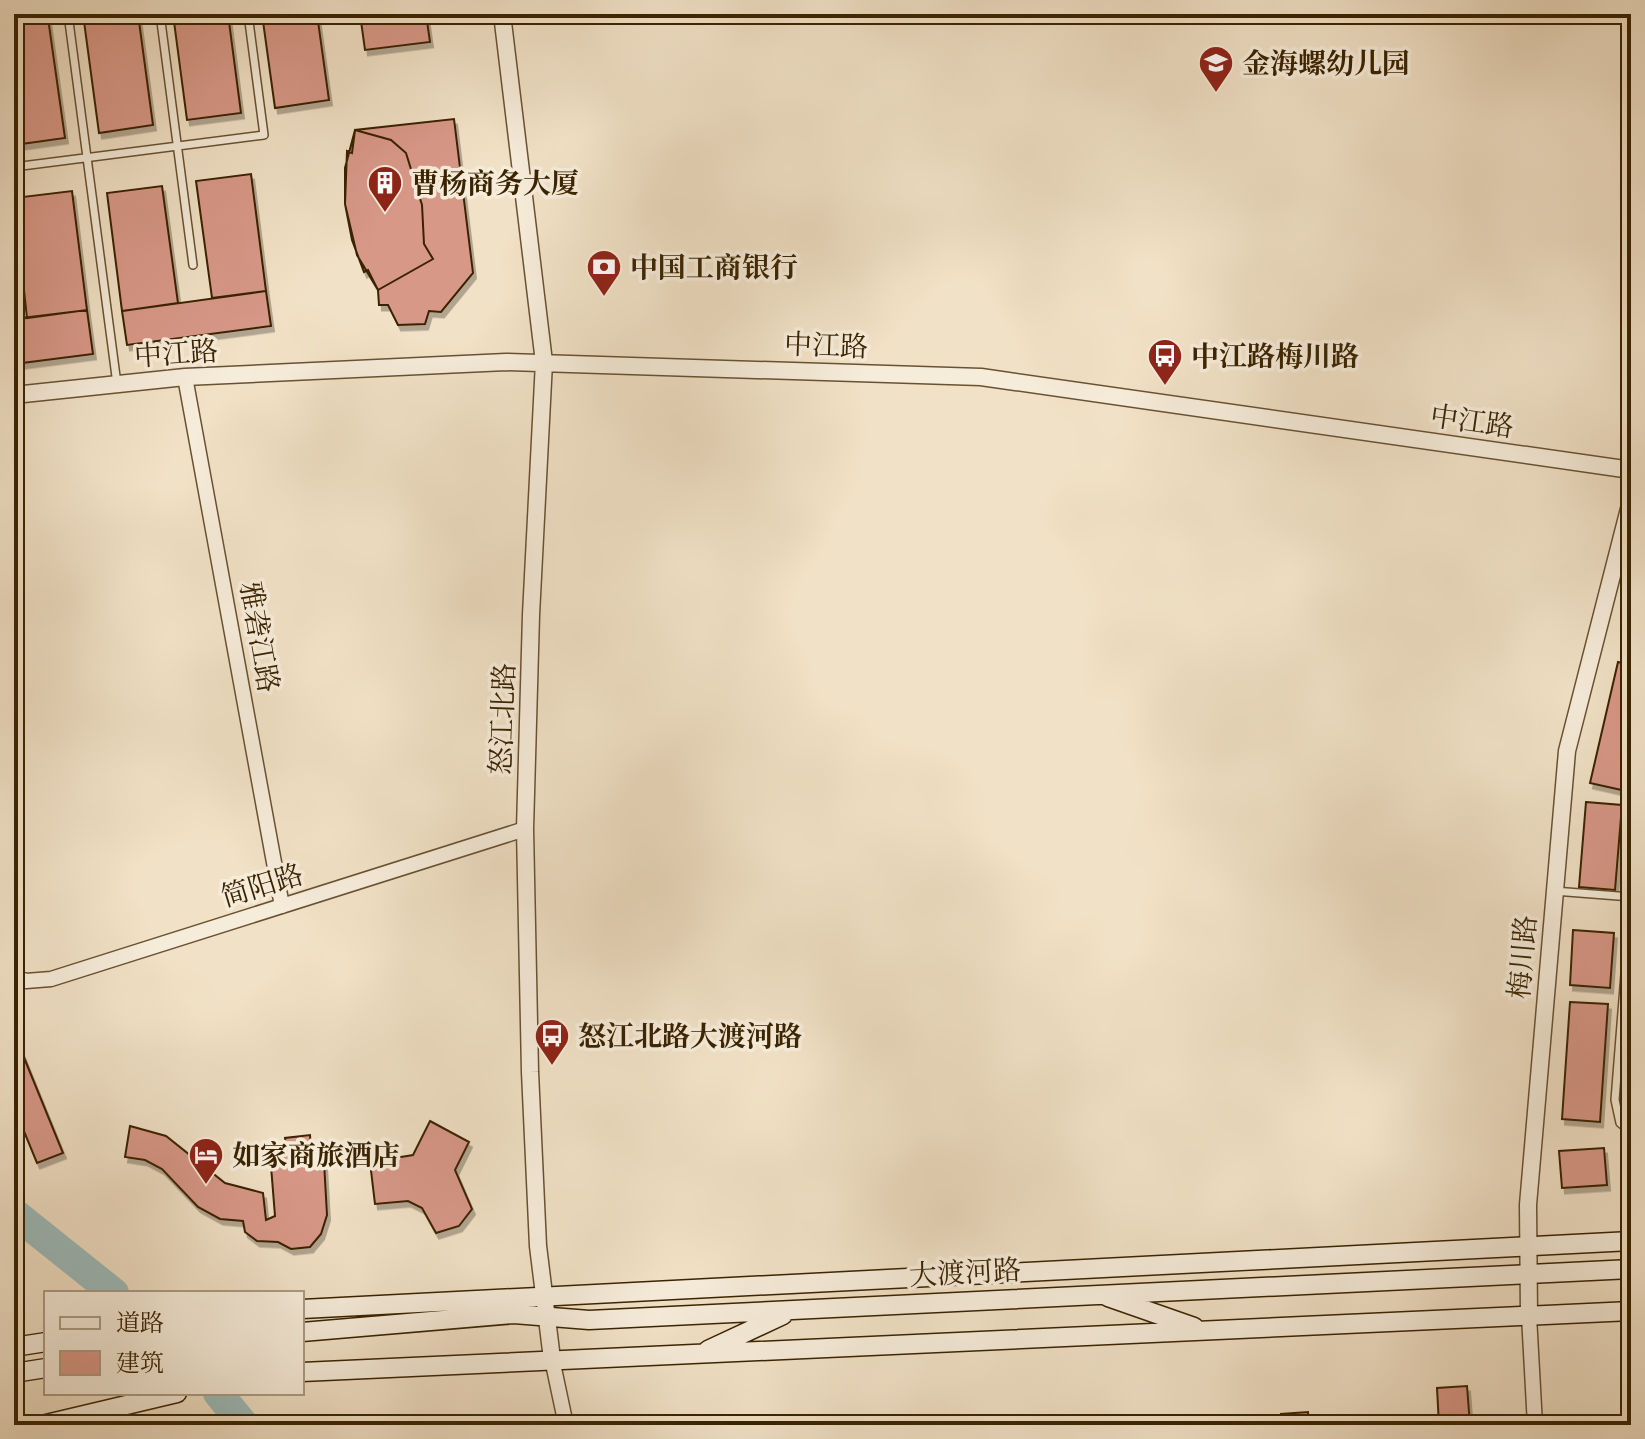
<svg xmlns="http://www.w3.org/2000/svg" width="1645" height="1439" font-family="Vollkorn,'Noto Serif SC',serif">
  <defs>
    <filter id="shadow"><feDropShadow dx="3" dy="5.5" stdDeviation="0" flood-color="#0004"/></filter>
  </defs>
  <rect width="100%" height="100%" fill="#f1e1c6"/>
  <filter id="stains"><feTurbulence type="fractalNoise" baseFrequency=".0025" numOctaves="4"/><feColorMatrix values="0 0 0 0 .2 0 0 0 0 .09 0 0 0 0 .02 0 0 0 .5 -.17"/></filter>
  <radialGradient id="worn" r=".72"><stop offset=".6" stop-color="#630" stop-opacity="0"/><stop offset="1" stop-color="#630" stop-opacity=".3"/></radialGradient>
  <g fill="none" stroke-linecap="round" stroke-linejoin="round">
    <path stroke="#9cbcbb" stroke-width="30" d="M14,1213L114,1293
      M218,1393L244,1425"/>
  </g>
  <path fill="#d89888" stroke="#3a2300" stroke-width="2" filter="url(#shadow)" d="M83,14H138L153,125L99,133Z
    M173,14H228L241,113L187,120Z
    M262,14H317L329,100L275,108Z
    M360,14H426L430,42L365,50Z
    M48,18L65,138L14,145V23Z
    M454,119L473,273L441,312L429,311L425,324L398,325L388,305H379L378,290L368,270L364,272L352,240L345,204L347,151L352,153L355,130Z
    M355,130L391,140L406,153L422,205L424,244L433,259L378,290L357,255L345,204V168Z
    M251,174L266,291L212,298L196,181Z
    M162,186L178,303L122,311L107,193Z
    M72,191L87,310L27,318L14,198Z
    M266,291L271,326L127,345L122,311Z
    M87,310L93,354L14,364V319Z
    M1618,662L1631,665V771L1626,791L1590,783Z
    M1586,802L1622,805L1615,890L1579,887Z
    M1573,930L1614,933L1610,988L1570,985Z
    M1570,1002L1608,1004L1600,1122L1562,1119Z
    M14,1033L63,1153L37,1163L14,1107Z
    M430,1121L469,1142L455,1170L472,1209L459,1226L436,1233L422,1208L408,1201L375,1204L370,1162L413,1155Z
    M130,1126L166,1136L225,1183L263,1193L266,1220L275,1216L271,1166L286,1149L285,1138L310,1135L311,1148L324,1162L327,1215L321,1234L310,1247L291,1249L278,1242L257,1241L245,1232L243,1221L220,1219L198,1207L162,1169L145,1160L125,1157Z
    M1604,1148L1607,1185L1562,1188L1559,1151Z
    M1467,1386L1470,1425H1439L1437,1388Z
    M1308,1412L1309,1425H1282L1281,1414Z
    M1348,1417H1378L1379,1425H1349Z"/>
  <g fill="none" stroke-linecap="round" stroke-linejoin="round">
    <defs>
      <path id="service" d="M68,14L117,384
        M160,14L193,265
        M14,167L264,135L248,14
        M1554,891L1631,897
        M1631,899L1615,1100L1620,1123L1631,1132"/>
      <path id="minor" d="M185,377L282,906
        M14,977L26,981L51,979L525,829
        M1529,1316L1535,1425
        M552,1359L566,1425"/>
      <path id="tertiary" d="M502,14L544,362L531,615L525,829L530,1072L538,1246L552,1359
        M14,395L185,377L506,362L981,377L1631,470
        M1529,1316L1528,1205L1567,751L1631,501"/>
      <path id="secondary" d="M1108,1297L1194,1327
        M302,1309L1631,1241
        M302,1332L514,1314L589,1320L1631,1269
        M14,1347L46,1342
        M708,1350L783,1315
        M302,1372L1631,1311
        M14,1373L46,1368
        M42,1425L177,1393"/>
    </defs>
    <use href="#service" stroke="#685232" stroke-width="10"/>
    <use href="#minor" stroke="#685232" stroke-width="17"/>
    <use href="#tertiary" stroke="#685232" stroke-width="19"/>
    <use href="#secondary" stroke="#3a2300" stroke-width="21"/>
    <use href="#service" stroke="#f6ecda" stroke-width="7"/>
    <use href="#minor" stroke="#f6ecda" stroke-width="14"/>
    <use href="#tertiary" stroke="#f6ecda" stroke-width="16"/>
    <use href="#secondary" stroke="#f6ecda" stroke-width="18"/>
  </g>
  <defs>
    <symbol id="school-pin" viewBox="-11 -11 22 30"><path d="M0 17L-7.5 6A9.5 9.5 0 1 1 7.5 6Z" fill="#8f2418" stroke="#f6ecda"/><path d="M0-5L7-2L0 1L-7-2ZM-4 1L0 2.5L4 1V4Q0 6-4 4Z" fill="#fff"/></symbol>
    <symbol id="building-pin" viewBox="-11 -11 22 30"><path d="M0 17L-7.5 6A9.5 9.5 0 1 1 7.5 6Z" fill="#8f2418" stroke="#f6ecda"/><path d="M-4-6H4V6H1V3H-1V6H-4ZM-2.5-4.3h1.7v1.8h-1.7ZM.8-4.3h1.7v1.8H.8ZM-2.5-1h1.7V.8h-1.7ZM.8-1h1.7V.8H.8Z" fill="#fff"/></symbol>
    <symbol id="bank-pin" viewBox="-11 -11 22 30"><path d="M0 17L-7.5 6A9.5 9.5 0 1 1 7.5 6Z" fill="#8f2418" stroke="#f6ecda"/><path d="M-6-4H6V4H-6ZM0-2.3a2.3 2.3 0 1 0 0 4.6a2.3 2.3 0 1 0 0-4.6Z" fill="#fff"/></symbol>
    <symbol id="bus-pin" viewBox="-11 -11 22 30"><path d="M0 17L-7.5 6A9.5 9.5 0 1 1 7.5 6Z" fill="#8f2418" stroke="#f6ecda"/><path d="M-5-6H5V4H4V6H2V4H-2V6H-4V4H-5ZM-3.5-4V0h7V-4ZM-3.5 1.2v1.5H-2V1.2ZM2 1.2v1.5H3.5V1.2Z" fill="#fff"/></symbol>
    <symbol id="hotel-pin" viewBox="-11 -11 22 30"><path d="M0 17L-7.5 6A9.5 9.5 0 1 1 7.5 6Z" fill="#8f2418" stroke="#f6ecda"/><path d="M-6-4.5h1.5V1H6V5H4.5V3h-9V5H-6ZM-4 0a1.8 1.8 0 1 1 3.6 0ZM.5 0V-2.5h3Q6-2.5 6 0Z" fill="#fff"/></symbol>
  </defs>
  <g fill-rule="evenodd">
    <use href="#school-pin" x="1196" y="43" width="40" height="54"/>
    <use href="#building-pin" x="365" y="163" width="40" height="54"/>
    <use href="#bank-pin" x="584" y="247" width="40" height="54"/>
    <use href="#bus-pin" x="1145" y="336" width="40" height="54"/>
    <use href="#bus-pin" x="532" y="1016" width="40" height="54"/>
    <use href="#hotel-pin" x="186" y="1135" width="40" height="54"/>
  </g>
  <g text-anchor="middle" stroke-width="7" stroke-linejoin="round" paint-order="stroke">
    <g font-size="28" font-weight="bold" fill="#3a2300" stroke="#f6ecda" text-anchor="start">
      <text x="1242" y="73">金海螺幼儿园</text>
      <text x="411" y="193">曹杨商务大厦</text>
      <text x="630" y="277">中国工商银行</text>
      <text x="1191" y="366">中江路梅川路</text>
      <text x="578" y="1046">怒江北路大渡河路</text>
      <text x="232" y="1165">如家商旅酒店</text>
    </g>
    <g font-size="28" fill="#3a2300" stroke="#f6ecda">
      <text transform="translate(826 345) rotate(2)" y="10">中江路</text>
      <text transform="translate(176 353) rotate(-4)" y="10">中江路</text>
      <text transform="translate(1472 421) rotate(8)" y="10">中江路</text>
      <text transform="translate(260 637) rotate(80)" y="10">雅砻江路</text>
      <text transform="translate(502 719) rotate(-88)" y="10">怒江北路</text>
      <text transform="translate(262 885) rotate(-17)" y="10">简阳路</text>
      <text transform="translate(1522 957) rotate(-85)" y="10">梅川路</text>
      <text transform="translate(965 1272) rotate(-3)" y="10">大渡河路</text>
    </g>
  </g>
  <rect width="1645" height="1439" fill="none" stroke="#f1e1c6" stroke-width="48"/>
  <rect x="16" y="16" width="1613" height="1407" fill="none" stroke="#3a2300" stroke-width="4"/>
  <rect x="24" y="24" width="1597" height="1391" fill="none" stroke="#3a2300" stroke-width="2"/>
  <rect x="44" y="1291" width="260" height="104" fill="#f6ecda" stroke="#ab9c83" stroke-width="2"/>
  <rect x="60" y="1317" width="40" height="12" fill="#f6ecda" stroke="#ab9c83" stroke-width="2"/>
  <text x="116" y="1331" font-size="24" fill="#3a2300">道路</text>
  <rect x="60" y="1351" width="40" height="24" fill="#d89888" stroke="#ab9c83" stroke-width="2"/>
  <text x="116" y="1371" font-size="24" fill="#3a2300">建筑</text>
  <rect width="100%" height="100%" filter="url(#stains)"/>
  <rect width="100%" height="100%" fill="url(#worn)"/>
</svg>
